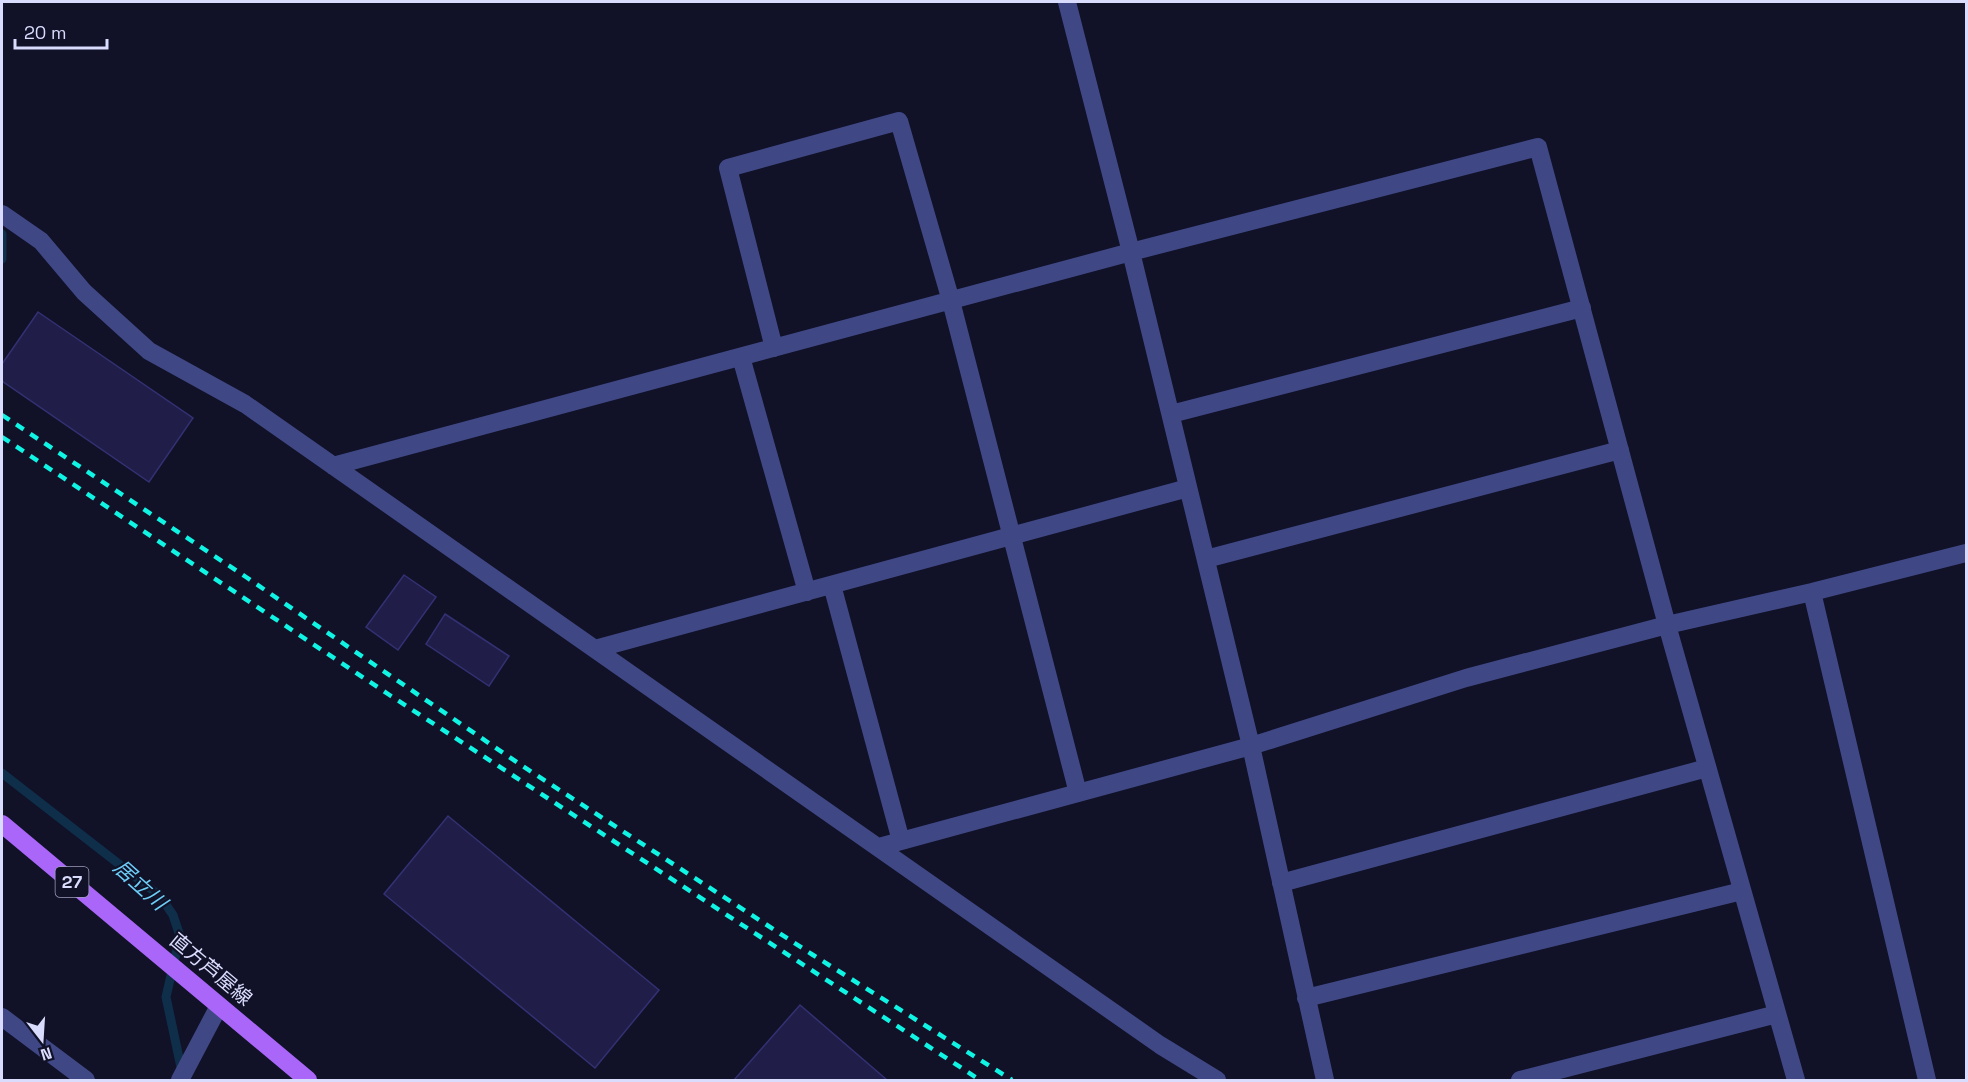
<svg xmlns="http://www.w3.org/2000/svg" width="1968" height="1082" font-family="'Space Grotesk','Noto Sans JP',sans-serif">
  <rect width="100%" height="100%" fill="#111128"/>
  <g fill="none" stroke-linecap="round" stroke-linejoin="round">
    <path stroke="#0f2e49" stroke-width="9" d="M2,234V259
      M2,773L160,896L173,915L180,936L166,997L182,1072"/>
  </g>
  <path fill="#201e48" stroke="#333173" stroke-width="1.5" d="M38,312L193,418L149,482L2,381V364Z
    M404,575L436,597L398,650L366,627Z
    M445,614L509,656L489,686L426,644Z
    M448,816L659,990L595,1068L384,894Z
    M800,1005L887,1080H734Z"/>
  <g fill="none" stroke-linecap="round" stroke-linejoin="round">
    <path stroke="#3f4885" stroke-width="18" d="M1067,2L1131,252L1251,746L1325,1080
      M2,214L41,241L84,292L149,351L245,404L1160,1045L1217,1080
      M774,348L728,168L899,121L951,301L1078,793
      M741,357L807,592
      M1171,414L1582,308
      M333,466L1131,252L1538,147L1667,625L1796,1080
      M1206,559L1620,450
      M832,585L901,841
      M1812,592L1927,1080
      M595,649L1188,488
      M879,847L1251,746L1466,678L1667,625L1812,592L1966,553
      M1281,883L1707,768
      M1306,998L1742,891
      M2,1017L86,1080
      M180,1080L219,1006
      M1520,1080L1777,1014"/>
    <path stroke="#a966f8" stroke-width="18" d="M2,824L308,1080"/>
    <path stroke="#10f4e4" stroke-width="4.5" stroke-dasharray="9 8" stroke-linecap="butt" d="M2,415L246,577L518,763L813,955L1012,1080
      M2,437L391,696L980,1080"/>
  </g>
  <g text-anchor="middle" stroke-width="4.5" stroke-linejoin="round" paint-order="stroke">
    <rect fill="#111128" stroke="#9e9fbd" stroke-width="1.5" x="55.5" y="867" width="33" height="30" rx="4.5"/>
    <g font-size="18" font-weight="bold" fill="#dadcfd">
      <text x="72" y="888">27</text>
    </g>
    <g font-size="20" fill="#dadcfd" stroke="#111128">
      <text transform="translate(211 969) rotate(40)" y="7">直方芦屋線</text>
    </g>
    <g font-size="21" font-style="italic" fill="#6dcff8" stroke="#111128">
      <text transform="translate(140 885) rotate(42)" y="7">居立川</text>
    </g>
  </g>
  <rect width="1968" height="1082" fill="none" stroke="#dadcfd" stroke-width="6"/>
  <g transform="translate(42 1040) rotate(163)" stroke="#111128" stroke-width="4.5" paint-order="stroke">
  <path d="M0-4.5L10 22L0 15L-10 22Z" fill="#dadcfd"/>
  <text y="-9" font-size="16" font-weight="bold" text-anchor="middle" fill="#dadcfd">N</text>
  </g>
  <path d="M15 39v9h92v-9" fill="none" stroke="#dadcfd" stroke-width="3"/>
  <text x="24" y="39" font-size="18" fill="#dadcfd" stroke="#111128" stroke-width="4.5" paint-order="stroke">20 m</text>
</svg>
